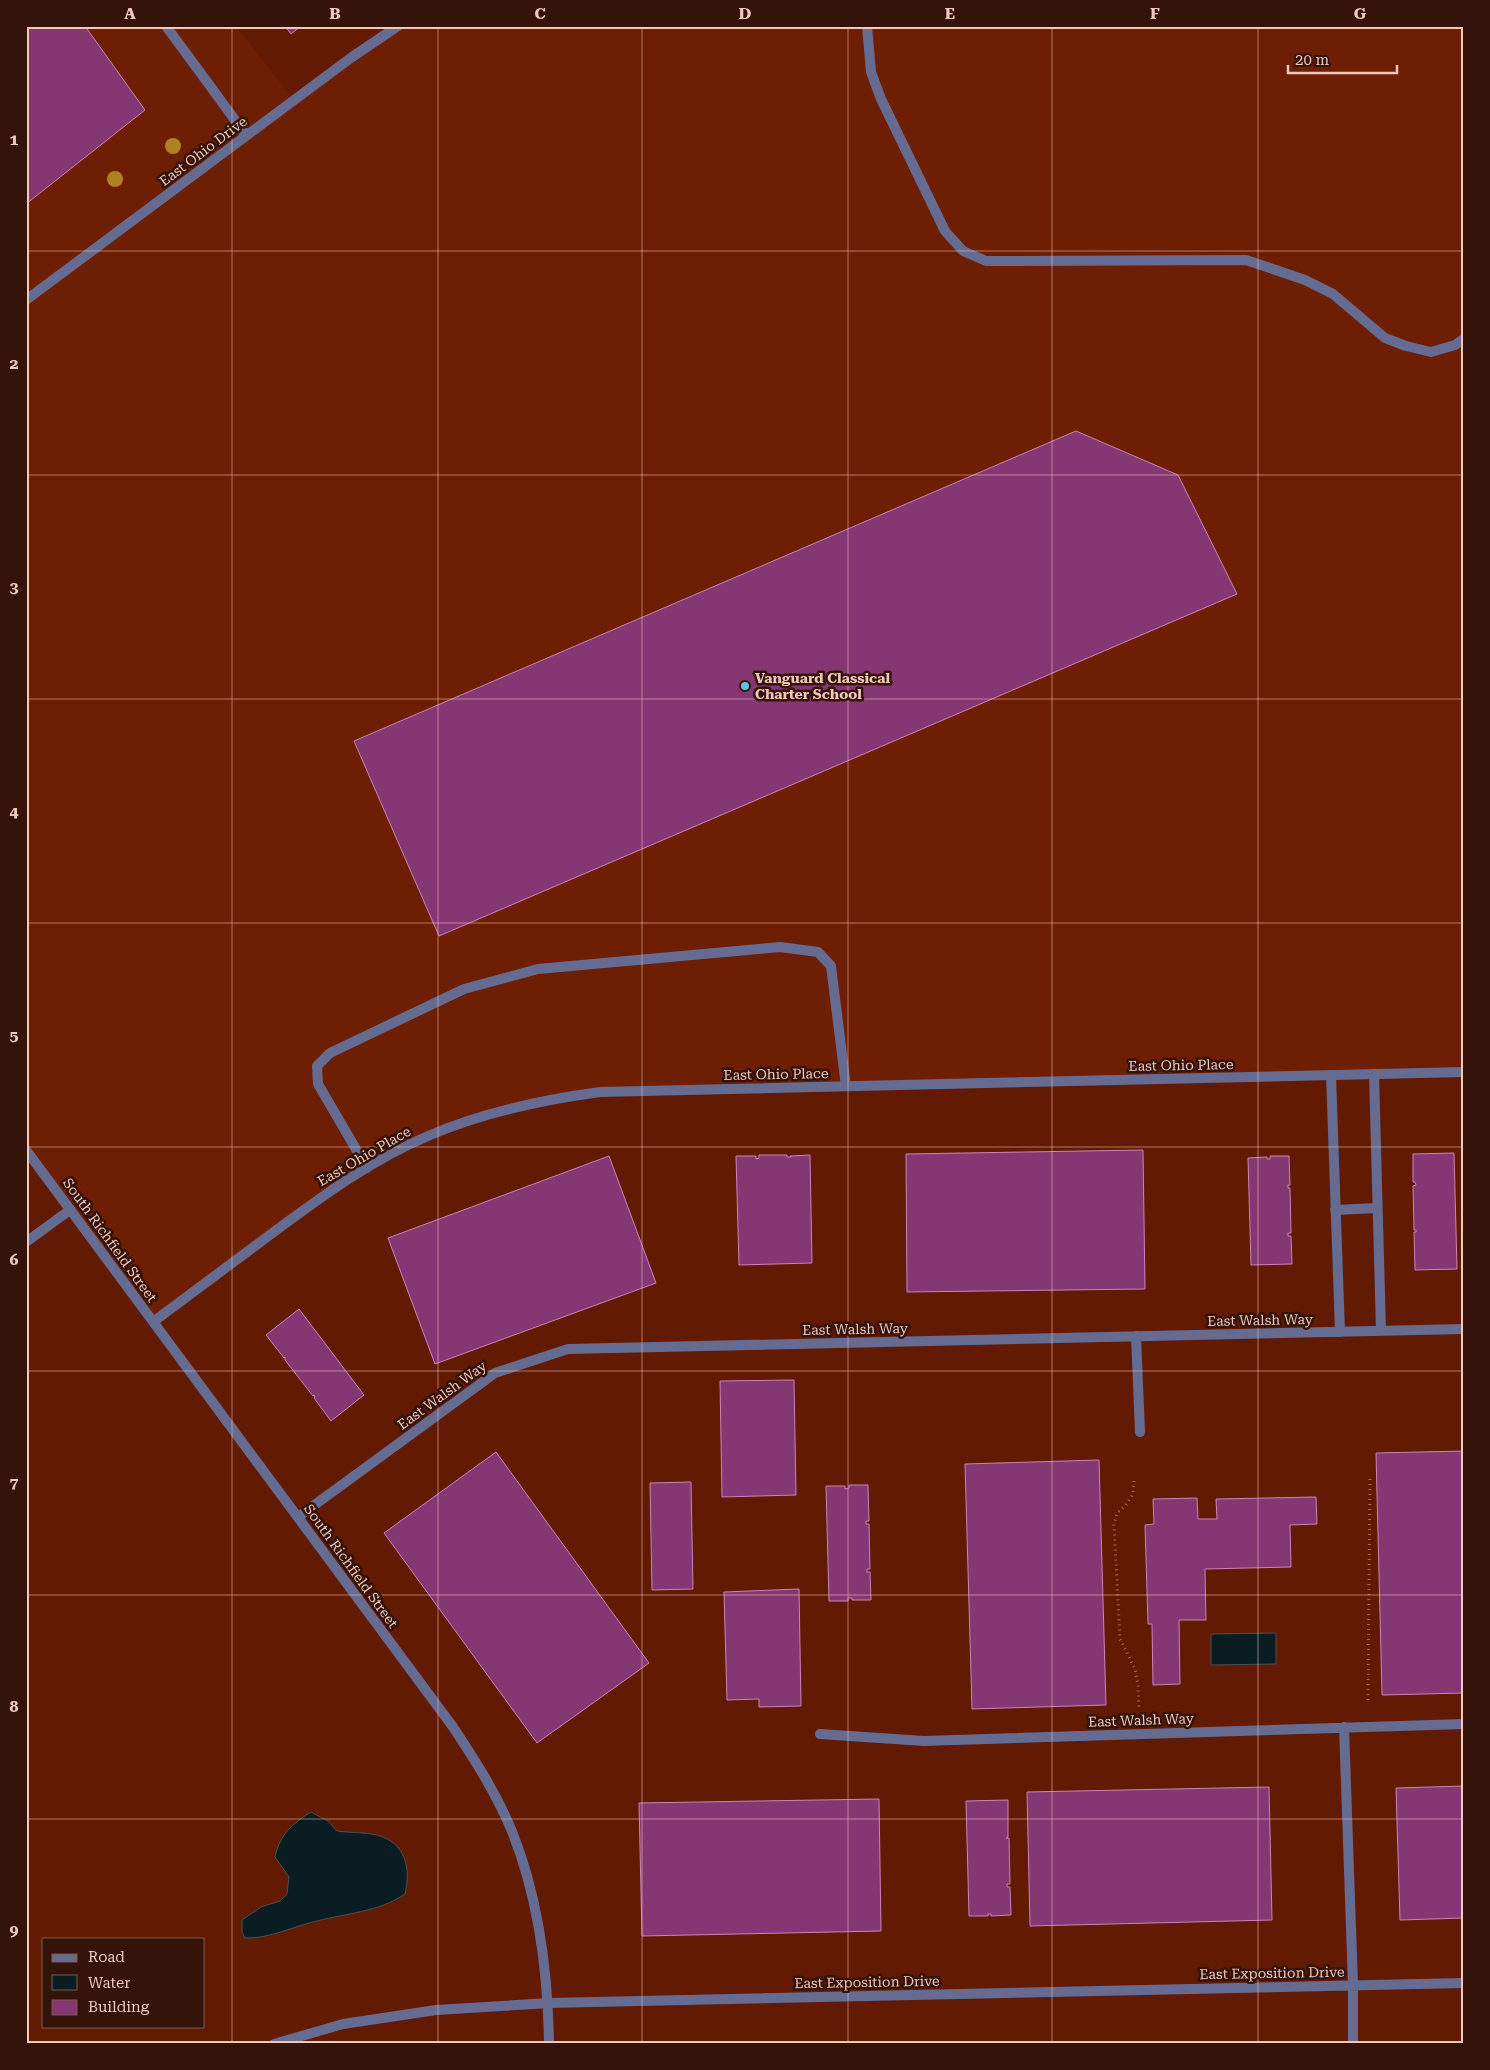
<svg xmlns="http://www.w3.org/2000/svg" width="1490" height="2070" font-family="'Roboto Serif',serif">
  <rect width="100%" height="100%" fill="#621a02"/>
  <path fill="#6e1e02" d="M26,26H236L294,100L398,26H1464V1072L600,1092L484,1115L375,1162L153,1322L26,1150Z"/>
  <path fill="#0a1d22" stroke="#505050" d="M1276,1633V1664L1211,1665V1634Z
    M311,1812L328,1821L337,1831C350,1833 365,1832 377,1835C406,1843 411,1868 405,1894C379,1912 347,1913 317,1921C294,1926 269,1939 245,1938L242,1932V1920L261,1907L280,1901L287,1894L289,1877L275,1857C280,1834 292,1824 311,1812Z"/>
  <path fill="#853773" stroke="#cb85b8" d="M26,26H85L145,110L26,204Z
    M285,26H301L291,34Z
    M1076,431L1178,475L1237,594L439,936L354,741Z
    M1143,1150L1145,1289L907,1292L906,1154Z
    M1454,1153L1457,1269L1415,1270L1414,1232H1416V1230H1414L1413,1186L1416,1185L1415,1182H1413V1154Z
    M759,1155H787V1157H791L790,1156L810,1155L812,1263L739,1265L736,1156H756V1159L759,1158Z
    M609,1156L656,1283L435,1364L388,1238Z
    M1270,1156H1289L1290,1185H1288V1188H1290L1291,1233H1288V1236H1291L1292,1264L1251,1265L1248,1158L1267,1157V1159H1270Z
    M299,1309L364,1395L331,1421L314,1398L315,1397L314,1395L313,1396L285,1360V1357L284,1358L266,1335Z
    M794,1380L796,1495L722,1497L720,1381Z
    M1464,1451V1693L1382,1695L1376,1453Z
    M496,1452L649,1663L537,1743L384,1533Z
    M1099,1460L1106,1705L972,1709L965,1464Z
    M691,1482L693,1589L652,1590L650,1483Z
    M849,1485H868L869,1521H866V1524H869L870,1569H867V1572H870L871,1600H852V1598H848V1601H829L826,1486H845V1489L849,1488Z
    M1316,1497L1317,1524L1290,1525L1291,1567L1205,1569L1206,1620H1179L1180,1684L1153,1685L1152,1624H1148L1145,1525L1154,1524L1153,1499L1197,1498L1198,1519H1217L1216,1499Z
    M799,1589L801,1706L759,1707V1699L727,1700L724,1592Z
    M1464,1786V1918L1400,1920L1396,1788Z
    M1269,1787L1272,1920L1030,1926L1027,1792Z
    M879,1799L881,1931L642,1936L639,1803Z
    M1008,1800V1837L1006,1838H1009L1010,1884H1007V1887H1010L1011,1915L991,1916V1914H988V1916H969L966,1801Z"/>
  <g fill="none" stroke-linecap="round" stroke-linejoin="round">
    <path stroke="#a66b58" stroke-width="3" stroke-dasharray="1 4" stroke-linecap="butt" d="M1134,1481L1133,1494L1126,1505L1117,1513L1114,1525L1120,1639L1135,1669L1138,1686L1139,1707
      M1368,1700L1370,1476
      M650,2044L651,2043"/>
    <path stroke="#666c91" stroke-width="10" d="M166,26L246,135
      M867,26L871,72L881,99L945,231L963,251L986,261L1246,260L1305,280L1333,294L1385,338L1406,346L1431,352L1455,345L1464,339
      M1374,1074L1381,1331
      M1331,1075L1340,1332
      M367,1168L318,1084L317,1066L330,1053L464,989L538,969L780,947L818,952L831,966L846,1086
      M1335,1210L1377,1208
      M26,1242L70,1210
      M1136,1336L1140,1432
      M298,1517L495,1373L568,1349L1464,1329
      M1344,1727L1353,1985
      M820,1734L924,1741L1464,1724"/>
    <path stroke="#666c91" stroke-width="10" d="M26,300L352,57L398,26
      M26,1150L453,1727C475,1760 498,1796 513,1834C539,1900 548,1973 549,2044
      M153,1322C193,1292 232,1263 271,1234C321,1197 371,1160 428,1136C483,1112 541,1100 600,1092L1464,1072
      M274,2044L343,2024L436,2010L549,2003L1464,1983
      M1353,2044V1985"/>
  </g>
  <g fill="#b18023">
    <circle cx="173" cy="146" r="8"/>
    <circle cx="115" cy="179" r="8"/>
  </g>
  <path fill="none" stroke="#f3c7ba" stroke-width="1" stroke-opacity="0.55" d="M232,26V2044M438,26V2044M642,26V2044M848,26V2044M1052,26V2044M1258,26V2044M26,251H1464M26,475H1464M26,699H1464M26,923H1464M26,1147H1464M26,1371H1464M26,1595H1464M26,1819H1464"/>
  <circle fill="#59c8e4" stroke="#33130a" stroke-width="2" cx="745" cy="686" r="5"/>
  <g text-anchor="middle" stroke-width="5" stroke-linejoin="round" paint-order="stroke">
    <g font-size="14" fill="#f3c7ba" stroke="#33130a">
      <text transform="translate(203 151) rotate(-37)" y="5">East Ohio Drive</text>
      <text transform="translate(1181 1065) rotate(-1)" y="5">East Ohio Place</text>
      <text transform="translate(776 1074) rotate(-1)" y="5">East Ohio Place</text>
      <text transform="translate(364 1156) rotate(-30)" y="5">East Ohio Place</text>
      <text transform="translate(110 1240) rotate(54)" y="5">South Richfield Street</text>
      <text transform="translate(1260 1320) rotate(-1)" y="5">East Walsh Way</text>
      <text transform="translate(855 1329) rotate(-1)" y="5">East Walsh Way</text>
      <text transform="translate(442 1395) rotate(-36)" y="5">East Walsh Way</text>
      <text transform="translate(351 1566) rotate(54)" y="5">South Richfield Street</text>
      <text transform="translate(1141 1720) rotate(-2)" y="5">East Walsh Way</text>
      <text transform="translate(1272 1973) rotate(-1)" y="5">East Exposition Drive</text>
      <text transform="translate(867 1982) rotate(-1)" y="5">East Exposition Drive</text>
    </g>
    <g font-size="14" font-weight="bold" fill="#f3c7ba" stroke="#33130a" text-anchor="start">
      <text x="755" y="683">Vanguard Classical<tspan x="755" dy="16">Charter School</tspan></text>
    </g>
  </g>
  <rect width="1490" height="2070" fill="none" stroke="#33130a" stroke-width="55"/>
  <rect x="42" y="1938" width="162" height="90" fill="#33130a" stroke="#805b50"/>
  <rect x="52" y="1954" width="25" height="8" fill="#666c91" stroke="#805b50"/>
  <text x="88" y="1962" font-size="15" fill="#f3c7ba">Road</text>
  <rect x="52" y="1975" width="25" height="15" fill="#0a1d22" stroke="#805b50"/>
  <text x="88" y="1988" font-size="15" fill="#f3c7ba">Water</text>
  <rect x="52" y="2000" width="25" height="15" fill="#853773" stroke="#805b50"/>
  <text x="88" y="2012" font-size="15" fill="#f3c7ba">Building</text>
  <path d="M1288 65v8h109v-8" fill="none" stroke="#f3c7ba" stroke-width="2.5"/>
  <text x="1295" y="65" font-size="15" fill="#f3c7ba" stroke="#33130a" stroke-width="4" paint-order="stroke">20 m</text>
  <rect x="28" y="28" width="1434" height="2014" fill="none" stroke="#f3c7ba" stroke-width="2"/>
  <g font-size="16" text-anchor="middle" font-weight="bold" fill="#f3c7ba">
    <text x="130" y="19">A</text>
    <text x="335" y="19">B</text>
    <text x="540" y="19">C</text>
    <text x="745" y="19">D</text>
    <text x="950" y="19">E</text>
    <text x="1155" y="19">F</text>
    <text x="1360" y="19">G</text>
    <text x="14" y="145">1</text>
    <text x="14" y="369">2</text>
    <text x="14" y="593">3</text>
    <text x="14" y="817">4</text>
    <text x="14" y="1041">5</text>
    <text x="14" y="1265">6</text>
    <text x="14" y="1488">7</text>
    <text x="14" y="1712">8</text>
    <text x="14" y="1936">9</text>
  </g>
</svg>
